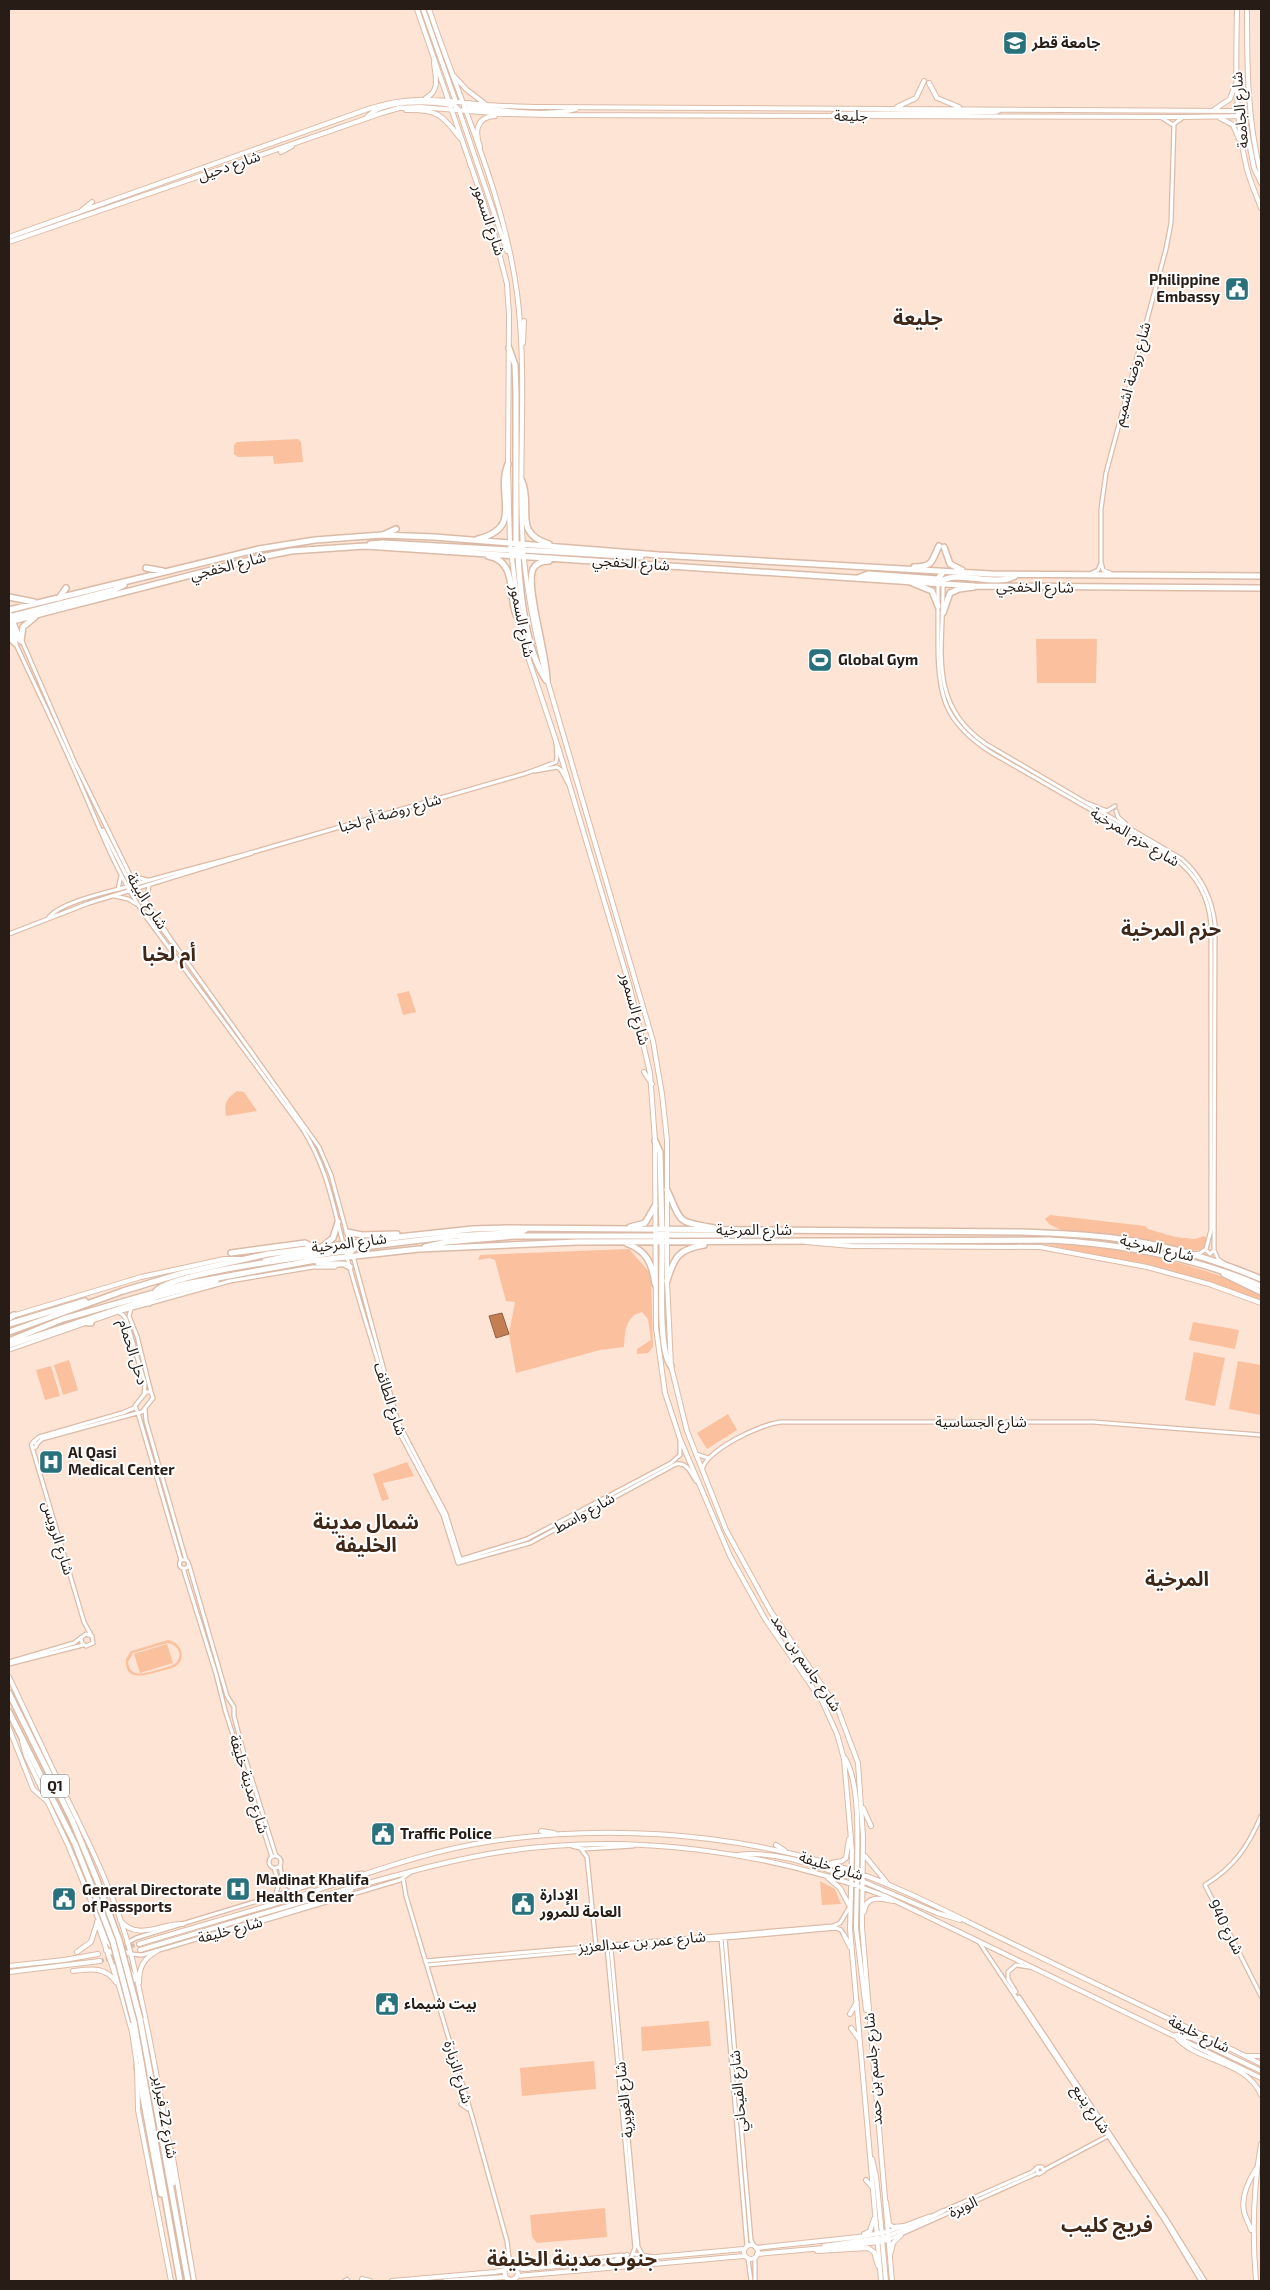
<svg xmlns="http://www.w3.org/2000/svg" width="1270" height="2290" font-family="'Exo 2','Noto Sans Arabic',sans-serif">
  <rect width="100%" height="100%" fill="#fee4d4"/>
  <path fill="#fbc09d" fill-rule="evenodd" d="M298,439L301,442L303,462L274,464L273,456L238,457L234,454V445L237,442Z
    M1036,639H1097L1096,683H1037Z
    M409,991L416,1012L403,1015L397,994Z
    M237,1091L244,1092L257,1111L226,1116C224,1103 226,1099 237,1091Z
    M1050,1215L1145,1226L1148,1229L1175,1237L1195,1239L1204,1236L1208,1238L1207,1244L1201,1250L1189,1251L1123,1236L1061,1230L1049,1224L1045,1219Z
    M1042,1244C1117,1245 1193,1261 1261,1293V1301L1197,1279L1150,1266Z
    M629,1249L651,1274L653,1347L648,1353L637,1354V1349L651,1340L648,1319L642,1312L634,1315C624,1325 625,1334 624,1347L600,1350L516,1373L509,1334L515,1302L506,1301L495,1260L489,1258L478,1260L480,1255Z
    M1193,1322L1239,1330L1235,1349L1189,1340Z
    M1194,1352L1225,1358L1215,1406L1185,1400Z
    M69,1360L78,1390L63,1395L54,1365Z
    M1238,1361L1261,1365V1415L1229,1409Z
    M51,1366L60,1396L45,1400L36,1370Z
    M728,1414L737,1430L707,1449L697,1433Z
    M407,1462L414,1476L383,1483L389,1499L382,1501L373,1474Z
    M168,1640C180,1642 188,1657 176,1666C171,1669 163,1670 157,1672C144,1676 124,1681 126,1659L131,1651ZM167,1643C177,1644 184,1654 176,1663C171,1667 162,1668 157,1670C145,1673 130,1679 128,1662L133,1653Z
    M167,1644L173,1663L140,1673L134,1654Z
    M820,1881L835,1889L841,1904L822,1905Z
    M709,2021L711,2046L642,2051L641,2027Z
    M594,2061L596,2089L522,2096L520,2068Z
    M605,2208L607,2237L537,2243L532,2237L530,2215Z"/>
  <path fill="#c37e53" stroke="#946141" d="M502,1313L509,1334L496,1338L489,1316Z"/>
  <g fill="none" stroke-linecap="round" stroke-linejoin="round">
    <path stroke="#d3bcae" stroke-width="4" stroke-dasharray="4 2" stroke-linecap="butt" d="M119,1949L139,1944
      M100,1961L117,1957"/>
    <defs>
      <path id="minor" d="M1162,118L1173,125
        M1110,573L1103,570L1101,562V509L1106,473L1166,249L1171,223L1174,124L1182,118
        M1090,574L1098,570L1101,563
        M938,584C938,604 938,625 938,646C938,698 946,724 992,753L1173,857C1196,874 1209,896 1211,925V1230L1206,1249L1200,1253L1194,1254
        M943,584C944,646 926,704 986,744L1182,859C1202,877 1212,898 1215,924L1214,1250L1218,1259L1223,1263
        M9,611L75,763L133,881L170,938L319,1147L331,1175L350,1245
        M9,629C31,678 55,725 76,774C97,821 115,871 144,914L302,1128C331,1174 333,1211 348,1261C362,1312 379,1362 393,1414L399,1432L443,1515L458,1563L530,1543L676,1464C687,1462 691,1473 696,1481
        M535,771L557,767L561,770L568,783
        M1087,803L1107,811L1115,806
        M1116,811L1118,817L1125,823
        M103,830L131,885L137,889
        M129,875L147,880
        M118,889L121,876
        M133,889L172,942
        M115,896L128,899L136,904
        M146,901L149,886
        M49,917C61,903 100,894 119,889C165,875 211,864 257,851L527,773L556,762L557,757L556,742
        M9,934L89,903L252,853
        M1206,1250L1210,1254L1214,1250
        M353,1256L398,1422L446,1514L461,1562
        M131,1309L129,1316L137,1336L151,1392
        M118,1312L123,1315L126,1319L145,1384L144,1395
        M9,1350L118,1312L230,1281L313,1267H335L340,1264
        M146,1392H151L153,1398L142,1412L138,1413L135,1406Z
        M145,1409L146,1421L186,1560
        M138,1413L181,1560
        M33,1442L39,1437L122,1413L134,1408
        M31.5 1445a2.5 2.5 0 1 1 5 0a2.5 2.5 0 1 1-5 0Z
        M36,1445L42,1439L137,1413
        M32,1447L84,1622L91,1635
        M696,1454L708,1458
        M702,1470C706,1450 762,1423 782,1422H1093L1261,1435
        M179.5 1564a4.5 4.5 0 1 1 9 0a4.5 4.5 0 1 1-9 0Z
        M459,1560L527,1539L671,1463L680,1455V1440
        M189,1565L227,1696L234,1707V1716L244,1754L276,1856
        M183,1568L216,1674L225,1710L272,1857
        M9,1662L74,1643L86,1634L92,1636L93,1643L86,1646L82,1643L81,1638
        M9,1664L83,1645
        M1261,1816C1248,1847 1234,1867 1205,1885L1261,1996
        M572,1846L584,1849L633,1846
        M581,1849L587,1857L596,1946
        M269 1862a6 6 0 1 1 12 0a6 6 0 1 1-12 0Z
        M280,1866C282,1877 283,1887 296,1889
        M274,1868L279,1884L275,1896
        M403,1878L406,1896L472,2116L507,2241L509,2257L514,2266
        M216,1935L400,1880L411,1872
        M721,1938L747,2246
        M725,1938L751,2240L754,2246
        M979,1942L1165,2221L1201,2281
        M127,1943L136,1938L310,1885L362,1873
        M607,1947L635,2248L632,2255
        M611,1948L638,2247L642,2254
        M131,1954L142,1955L200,1938
        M425,1961L833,1926L840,1923L849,1908
        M427,1965L836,1928L841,1930L844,1935
        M1016,1992L1008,1979V1972L1016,1965L1029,1967
        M1019,1997L1167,2220L1205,2281
        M461,2104L468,2109
        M1044,2170L1108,2136
        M943,2211L1032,2172L1038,2167H1042L1044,2171L1039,2174L1036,2168
        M887,2232L930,2216
        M888,2240L1038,2173
        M634,2254L654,2257
        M748,2259L751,2281
        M546,2267L559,2262L622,2255
        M755,2281V2258"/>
      <path id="major" d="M417,9L494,233L507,284L509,315L508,468L510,543L520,622L528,657L559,750L629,984L650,1073L655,1141L656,1328L665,1393L680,1439L730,1556L765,1619L822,1701L837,1734L844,1759L852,1851L850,1929L881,2281
        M423,9L456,102
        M429,9C460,102 504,194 517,293C527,370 519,449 522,526C523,575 532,621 544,668
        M1237,9C1236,61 1234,114 1246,165C1249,180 1256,194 1261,208
        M1247,9C1247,65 1247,119 1261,175
        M454,76L467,90L484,103
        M929,83L937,98L959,107
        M426,98C441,90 435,76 434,62
        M451,101L459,110L507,251
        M464,107C499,109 543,118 576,109
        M897,107L916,98L924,81
        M1215,109L1230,99L1235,85
        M406,110C436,109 442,114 460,138
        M1238,111L1244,116L1254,168L1261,183
        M927,113L996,112L1000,110
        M834,114L925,113L930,109
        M366,118C382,99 430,101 452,105
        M1220,118L1233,125L1239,139
        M480,147C475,133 475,117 495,116
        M281,152L292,146
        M239,164L249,163
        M82,210L92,202
        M9,237L368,109C412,94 443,101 487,105C505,106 523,107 542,107L1238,111
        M9,242L382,113L399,108L420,107L505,114L549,115L1182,117L1249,116
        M523,343L524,321
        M547,679L653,1041L662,1094L667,1140V1281L671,1366L687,1431L726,1530L771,1612L837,1707L858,1763L863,1836L862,1927L892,2281
        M644,1072L652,1084
        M806,1242L851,1246L1040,1247L1147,1267L1209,1284L1261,1303
        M12,1316L141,1277L224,1259H240
        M9,1677L58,1780
        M9,1728L33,1789L48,1802
        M22,1741L26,1756L68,1845L107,1940L111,1946L130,1954
        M845,1758C861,1786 857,1842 857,1874
        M61,1786C88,1841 117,1898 132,1958C147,2020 158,2081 169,2144
        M863,1808L871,1826
        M541,1831L554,1833
        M776,1845L785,1851
        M738,1855C776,1850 816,1866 852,1878
        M865,1856L887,1883
        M832,1863L842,1861L846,1858L849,1839
        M852,1872L857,1880L856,1928L866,2010
        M828,1878L840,1888L849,1905
        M862,1881L937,1913L960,1920
        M864,1912C866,1895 880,1898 893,1901
        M120,1920C137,1942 161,1923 183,1924
        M97,1922L120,1989L132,2032L137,2066L138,2110L171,2281
        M844,1935L850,1947
        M198,1939L323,1901L351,1890
        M139,1944C197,1926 257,1910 315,1891C374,1871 431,1850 493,1841C602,1825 718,1832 824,1862C889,1880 949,1913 1009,1942C1093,1983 1178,2022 1261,2064
        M106,1950L125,1957
        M140,1950C215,1928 290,1905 365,1884C412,1871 459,1858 507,1851C631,1833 769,1851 885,1896L1261,2078
        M77,1952L91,1942L97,1923
        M124,1959L134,1980
        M118,1961L116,1966L120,1983
        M9,1966L64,1960L98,1954
        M73,1971C90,1969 105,1966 116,1982
        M9,1972L100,1961
        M139,1983C139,1967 143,1959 157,1951
        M850,2014L857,2002
        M851,2028L859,2039
        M1176,2035L1192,2038L1261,2071
        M1175,2036C1197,2063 1247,2060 1261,2095
        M1246,2056H1261
        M173,2158L194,2281
        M872,2159L876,2176L882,2235L888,2240
        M866,2180L873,2188
        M886,2202L889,2224L893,2227L904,2226
        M1251,2230C1249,2223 1245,2217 1244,2211C1241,2197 1249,2180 1256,2169
        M864,2234L870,2231L874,2219
        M885,2237L913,2226L943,2211
        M882,2239L886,2281
        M744 2252a7 7 0 1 1 14 0a7 7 0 1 1-14 0Z
        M824,2246L879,2238
        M756,2248L858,2237L887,2232
        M817,2251L868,2248L874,2252L878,2266
        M891,2252L893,2243L901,2235
        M757,2254L858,2245L888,2240
        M617,2259L627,2255
        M516,2268L518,2274L516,2278L511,2280L506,2278L504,2271L510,2266L524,2269L744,2249
        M517,2276L744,2256
        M362,2279L370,2281
        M345,2281L347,2280
        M392,2281L495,2272L505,2270
        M445,2281L505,2277
        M1256,2281C1252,2235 1253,2190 1261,2144"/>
      <path id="highway" d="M509,348L515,365L516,392V544L523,557
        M522,481C533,508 512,533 549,544
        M383,535L396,529
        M478,539C525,527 495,496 508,464
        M370,544L383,543L512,550L519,548
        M944,547L950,564L962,570
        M515,552L523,550L641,557
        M518,555C520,592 525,649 546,680
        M488,556C521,562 505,602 520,622
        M914,567C935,566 931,561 939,546
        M146,568L163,571
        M860,577L868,574L938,579L943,572
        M910,582L932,591L938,606
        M939,583C953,568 995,588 1015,576
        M9,597L34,602
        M59,598L66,588
        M9,610L259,549L315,540L382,535L434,537L659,555L991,574L1261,576
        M943,613L950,593L959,589L974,587
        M9,617L114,590L124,585
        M9,620L17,638L21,641
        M9,622L261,557L291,551L365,546L975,586L1261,588
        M9,637L15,643
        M21,641L23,627L35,617
        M547,680C547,656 525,585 533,569C536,563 543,561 549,561
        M655,1141L660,1152L662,1233
        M667,1190C683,1224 675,1221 714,1228
        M630,1227L645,1223L655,1206
        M347,1232L362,1235L397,1234
        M660,1238L667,1235H776L787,1230
        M662,1241C663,1265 657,1350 671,1366
        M626,1243C647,1251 652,1263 655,1284
        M425,1247L446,1242L515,1236H656L667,1230
        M231,1253L305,1243L313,1247
        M349,1253L355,1248L454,1236L521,1232L526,1229
        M265,1261L324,1249L323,1246L333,1238L338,1222
        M318,1263L344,1264L350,1267
        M1224,1274L1261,1292
        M667,1281C674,1257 679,1249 704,1245
        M156,1291C173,1272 313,1256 345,1251L349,1248L350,1243
        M149,1303L155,1297L216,1281
        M9,1318L14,1315
        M79,1322L91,1323
        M9,1324L85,1301
        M9,1332L123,1291L183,1273L268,1254L407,1236L473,1229L507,1228L1020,1232C1051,1233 1082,1234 1113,1238C1163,1244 1214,1259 1261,1279
        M9,1341L63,1319L185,1284L310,1261L419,1249L577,1242L1050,1240C1123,1244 1194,1257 1261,1286
        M9,1345L155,1297
        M9,1693L72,1820L97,1880
        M9,1712L75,1844L90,1882
        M54,1778L61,1787
        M140,2019L188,2281
        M134,2022L180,2281
        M137,2066L161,2194
        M169,2143L173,2183"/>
    </defs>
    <use href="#minor" stroke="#dbbba8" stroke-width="5.5"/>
    <use href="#major" stroke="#dbbba8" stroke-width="6"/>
    <use href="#highway" stroke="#dbbba8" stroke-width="8"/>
    <use href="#minor" stroke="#fff" stroke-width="3"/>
    <use href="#major" stroke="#fff" stroke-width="4"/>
    <use href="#highway" stroke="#fff" stroke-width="5"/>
    <defs>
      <path id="highway-bridge" d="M97,1880L119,1940L140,2019
        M90,1882L113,1942L134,2022"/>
    </defs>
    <use href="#highway-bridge" stroke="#dbbba8" stroke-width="8" stroke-linecap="butt"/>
    <use href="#highway-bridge" stroke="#fff" stroke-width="5"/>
  </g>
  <defs>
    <symbol id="university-square" viewBox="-11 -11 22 22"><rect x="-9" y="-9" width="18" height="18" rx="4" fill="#29717b" stroke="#fff"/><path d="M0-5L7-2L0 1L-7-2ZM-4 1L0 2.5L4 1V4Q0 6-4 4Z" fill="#fff"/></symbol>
    <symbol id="civic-square" viewBox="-11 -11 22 22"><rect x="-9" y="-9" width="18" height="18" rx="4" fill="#29717b" stroke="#fff"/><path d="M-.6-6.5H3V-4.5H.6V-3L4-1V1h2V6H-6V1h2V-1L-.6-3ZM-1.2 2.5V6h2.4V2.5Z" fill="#fff"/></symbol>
    <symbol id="stadium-square" viewBox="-11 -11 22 22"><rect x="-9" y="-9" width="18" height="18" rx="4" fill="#29717b" stroke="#fff"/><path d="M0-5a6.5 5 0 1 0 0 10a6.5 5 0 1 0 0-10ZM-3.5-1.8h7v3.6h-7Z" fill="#fff"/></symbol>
    <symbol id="hospital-square" viewBox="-11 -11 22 22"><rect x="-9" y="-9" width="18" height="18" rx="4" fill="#29717b" stroke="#fff"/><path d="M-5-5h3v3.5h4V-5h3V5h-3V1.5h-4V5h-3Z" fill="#fff"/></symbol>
  </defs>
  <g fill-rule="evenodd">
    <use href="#university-square" x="1001" y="29" width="28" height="28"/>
    <use href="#civic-square" x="1223" y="275" width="28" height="28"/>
    <use href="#stadium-square" x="806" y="646" width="28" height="28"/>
    <use href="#hospital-square" x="37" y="1448" width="28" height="28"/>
    <use href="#civic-square" x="369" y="1820" width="28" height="28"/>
    <use href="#hospital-square" x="224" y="1875" width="28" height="28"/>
    <use href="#civic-square" x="50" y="1885" width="28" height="28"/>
    <use href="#civic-square" x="509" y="1890" width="28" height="28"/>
    <use href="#civic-square" x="373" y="1990" width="28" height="28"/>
  </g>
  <g text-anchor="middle" stroke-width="4" stroke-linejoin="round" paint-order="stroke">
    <rect fill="#fff" stroke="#68615c" stroke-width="1" x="41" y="1774.5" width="28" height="23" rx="4"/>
    <g font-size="14" font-weight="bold" fill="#281d16">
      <text x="55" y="1791">Q1</text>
    </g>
    <g font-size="15" font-weight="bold" fill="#281d16" stroke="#fff" text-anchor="start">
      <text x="1032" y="48">جامعة قطر</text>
      <text x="1220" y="285" text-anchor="end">Philippine<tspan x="1220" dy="17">Embassy</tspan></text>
      <text x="838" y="665">Global Gym</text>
      <text x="68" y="1458">Al Qasi<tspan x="68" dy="17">Medical Center</tspan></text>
      <text x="400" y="1839">Traffic Police</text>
      <text x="256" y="1885">Madinat Khalifa<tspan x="256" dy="17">Health Center</tspan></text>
      <text x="82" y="1895">General Directorate<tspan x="82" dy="17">of Passports</tspan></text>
      <text x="540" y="1900">الإدارة<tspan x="540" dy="17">العامة للمرور</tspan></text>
      <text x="404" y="2009">بيت شيماء</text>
    </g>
    <g font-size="15" fill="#281d16" stroke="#fff">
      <text transform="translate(1240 110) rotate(-95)" y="5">شارع الجامعة</text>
      <text x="851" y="121">جليعة</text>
      <text transform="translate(229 166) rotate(-19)" y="5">شارع دحيل</text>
      <text transform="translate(489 220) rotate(72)" y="5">شارع السمور</text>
      <text transform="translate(1132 374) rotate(-75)" y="5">شارع روضة اشميم</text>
      <text transform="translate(631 563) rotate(4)" y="5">شارع الخفجي</text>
      <text transform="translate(228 566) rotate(-14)" y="5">شارع الخفجي</text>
      <text transform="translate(1035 587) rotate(1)" y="5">شارع الخفجي</text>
      <text transform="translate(522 621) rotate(79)" y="5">شارع السمور</text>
      <text transform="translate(390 813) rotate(-16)" y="5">شارع روضة أم لخبا</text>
      <text transform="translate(1135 837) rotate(31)" y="5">شارع حزم المرخية</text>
      <text transform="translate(147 901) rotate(58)" y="5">شارع البيئة</text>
      <text transform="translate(635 1009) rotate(75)" y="5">شارع السمور</text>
      <text x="754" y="1235">شارع المرخية</text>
      <text transform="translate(349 1243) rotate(-7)" y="5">شارع المرخية</text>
      <text transform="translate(1157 1248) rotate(13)" y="5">شارع المرخية</text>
      <text transform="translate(133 1352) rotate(73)" y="5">دحل الحمام</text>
      <text transform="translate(390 1399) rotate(72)" y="5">شارع الطائف</text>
      <text x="981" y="1427">شارع الجساسية</text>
      <text transform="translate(584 1513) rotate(-29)" y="5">شارع واسط</text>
      <text transform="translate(58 1538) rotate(73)" y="5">شارع الرويس</text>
      <text transform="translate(806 1663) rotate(56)" y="5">شارع جاسم بن حمد</text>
      <text transform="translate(249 1784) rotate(73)" y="5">شارع مدينة خليفة</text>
      <text transform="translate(831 1866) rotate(17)" y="5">شارع خليفة</text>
      <text transform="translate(1226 1927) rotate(63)" y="5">شارع 940</text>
      <text transform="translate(230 1930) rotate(-15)" y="5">شارع خليفة</text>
      <text transform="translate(642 1942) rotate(-5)" y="5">شارع عمر بن عبدالعزيز</text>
      <text transform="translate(1199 2034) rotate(26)" y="5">شارع خليفة</text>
      <text transform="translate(873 2069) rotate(-94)" y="5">شارع جاسم بن حمد</text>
      <text transform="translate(458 2072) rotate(73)" y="5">شارع الزبارة</text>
      <text transform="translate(738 2091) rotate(-95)" y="5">شارع الفيحاني</text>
      <text transform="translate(624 2100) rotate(-96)" y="5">شارع الغويرية</text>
      <text transform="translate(1091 2109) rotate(56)" y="5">شارع ينبع</text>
      <text transform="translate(165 2117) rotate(80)" y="5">شارع 22 فبراير</text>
      <text transform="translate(963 2207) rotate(-25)" y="5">الوبرة</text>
    </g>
    <g font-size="20" font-weight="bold" fill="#3f2718" stroke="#fff">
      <text x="918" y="325">جليعة</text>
      <text x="1171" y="936">حزم المرخية</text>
      <text x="169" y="961">أم لخبا</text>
      <text x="366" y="1529">شمال مدينة<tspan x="366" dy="23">الخليفة</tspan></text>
      <text x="1177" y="1586">المرخية</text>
      <text x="1107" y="2232">فريج كليب</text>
      <text x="572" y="2266">جنوب مدينة الخليفة</text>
    </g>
  </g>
  <rect width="1270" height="2290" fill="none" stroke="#281d16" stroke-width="20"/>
</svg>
